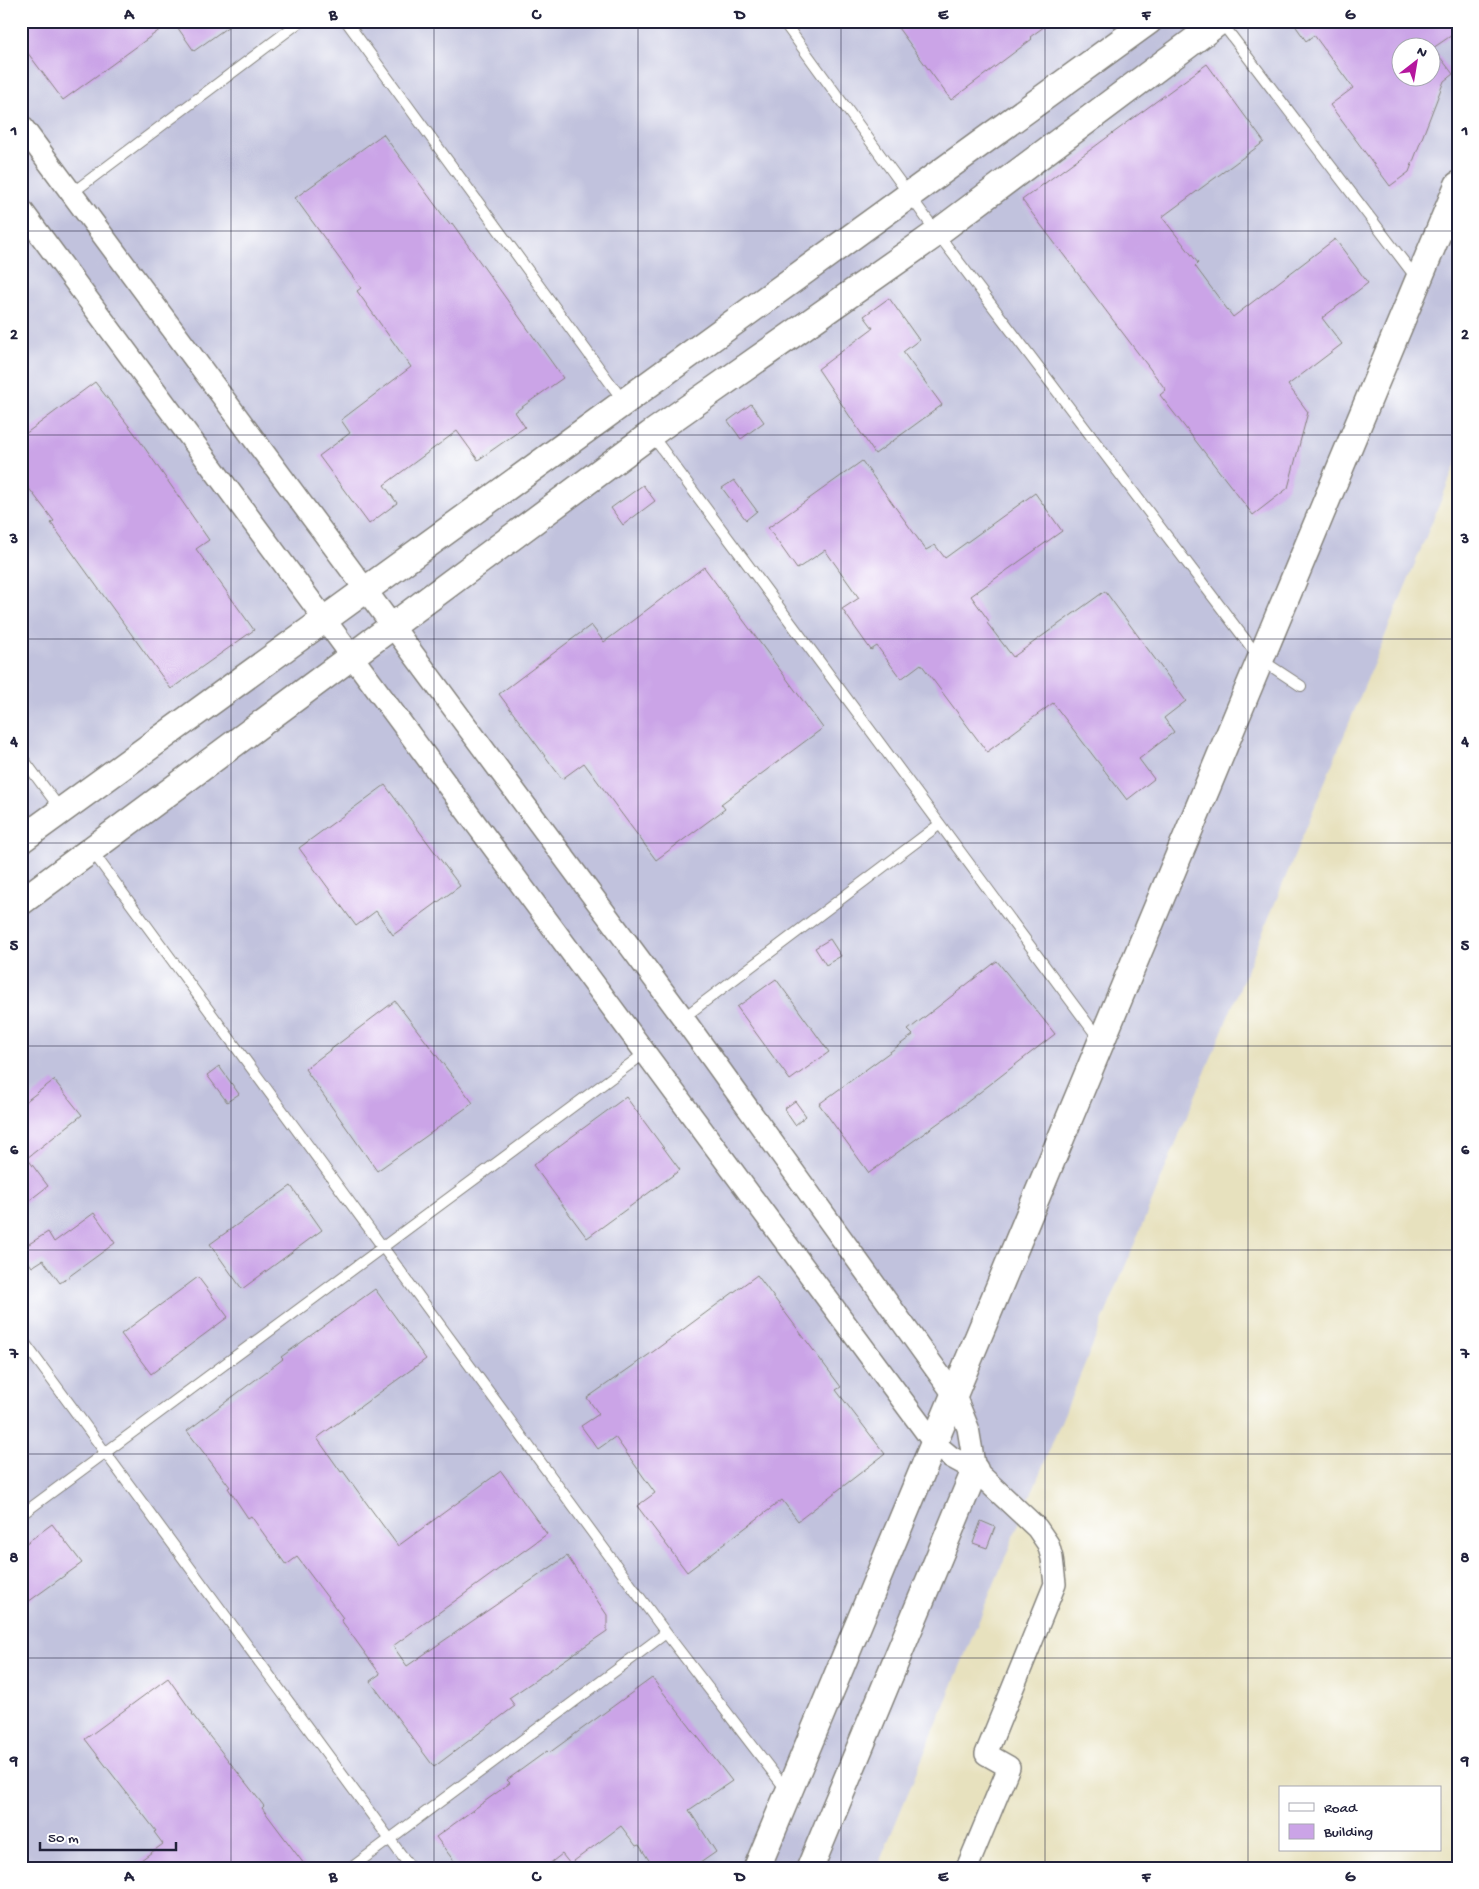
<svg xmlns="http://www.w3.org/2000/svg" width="1479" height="1889" font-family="'Gochi Hand',sans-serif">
  <rect width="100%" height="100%" fill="#fff"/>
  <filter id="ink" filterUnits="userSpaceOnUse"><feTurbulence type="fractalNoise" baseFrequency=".02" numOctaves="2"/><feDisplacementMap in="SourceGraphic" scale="10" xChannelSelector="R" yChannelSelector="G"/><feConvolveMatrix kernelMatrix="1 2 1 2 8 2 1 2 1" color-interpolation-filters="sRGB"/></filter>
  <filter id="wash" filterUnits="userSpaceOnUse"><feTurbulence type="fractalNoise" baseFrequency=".0096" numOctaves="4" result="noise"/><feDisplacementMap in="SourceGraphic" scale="20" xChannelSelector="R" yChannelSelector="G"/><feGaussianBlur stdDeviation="1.12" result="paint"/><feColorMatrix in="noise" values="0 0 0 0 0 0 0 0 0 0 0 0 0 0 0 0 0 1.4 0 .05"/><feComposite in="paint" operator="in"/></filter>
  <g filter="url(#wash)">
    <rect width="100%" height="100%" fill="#e7e1be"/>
    <path fill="#c1c2dd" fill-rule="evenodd" d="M21,21H1458V459L877,1868H21ZM1402,48H1432V78H1402Z"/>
    <g id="blocks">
      <path fill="#cba4e7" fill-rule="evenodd" d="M21,21H172L63,100L21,44Z
        M173,21H236L194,51Z
        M893,21H1052L1030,37L1032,39L951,100Z
        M1292,21H1458V31L1433,48L1453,74L1444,81L1409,172L1390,186L1330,105L1353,88L1314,35L1306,41ZM1402,48H1432V78H1402Z
        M1207,64L1264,142L1162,217L1198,263L1195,266L1233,317L1335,239L1368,283L1322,318L1342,344L1288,385L1308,412L1288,488L1253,515L1160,395L1166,390L1022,200Z
        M383,134L450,225L452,223L563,378L515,412L525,427L478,460L457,431L384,485L397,503L369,524L319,456L350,433L341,420L411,367L357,291L361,288L295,198Z
        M889,298L919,340L903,352L942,405L875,454L818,369L873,328L864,316Z
        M95,382L135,434L209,540L196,549L254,630L171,689L51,523L54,521L21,478V437Z
        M751,404L764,422L741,439L728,421Z
        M862,461L926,550L935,545L945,558L1035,493L1062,531L971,596L989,621L987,623L1013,657L1105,591L1186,701L1164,718L1174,732L1139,759L1154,779L1127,800L1053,703L987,752L921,664L901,679L877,646L871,650L842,609L859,598L825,550L797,569L768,528Z
        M734,480L757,511L746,520L722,488Z
        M643,485L655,501L623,525L611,508Z
        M704,567L823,728L721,804L725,809L656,860L584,763L562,779L499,694L591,625L604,642Z
        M385,785L460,886L393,935L376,911L356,926L299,848Z
        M830,939L841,956L826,965L815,948Z
        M997,961L1055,1034L966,1103L869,1173L819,1104L913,1035L908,1030Z
        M776,979L829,1052L790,1080L737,1007Z
        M395,1001L473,1103L377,1171L305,1069Z
        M219,1066L239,1094L227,1102L207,1075Z
        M54,1080L82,1115L27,1158L48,1186L21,1207V1105Z
        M626,1097L680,1170L587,1238L533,1165Z
        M795,1101L806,1116L795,1125L784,1109Z
        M291,1186L322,1230L242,1289L210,1244Z
        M94,1213L115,1243L60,1283L43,1260L32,1267L21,1252V1249L48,1232L54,1242Z
        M757,1275L841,1387L836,1390L885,1454L798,1521L782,1500L687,1572L637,1506L655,1493L615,1437L598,1449L581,1426L599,1414L587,1398L654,1351Z
        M198,1277L228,1317L151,1374L121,1334Z
        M375,1289L426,1359L317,1438L341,1472L343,1471L398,1546L501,1471L547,1534L393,1646L407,1666L567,1556L607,1615V1631L509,1698L515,1706L434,1767L370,1681L380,1674L341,1620L343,1618L297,1557L286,1565L251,1516L248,1518L228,1488L230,1487L187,1431L283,1359L281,1357Z
        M981,1521L995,1527L987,1548L973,1543Z
        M52,1524L82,1563L21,1607V1547Z
        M168,1678L193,1713L192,1714L264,1806L262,1808L307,1868H130L163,1844L154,1832L156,1831L85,1739Z
        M652,1678L732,1781L689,1810L716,1852L693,1868H654L639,1845L636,1846L621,1826L570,1864L562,1854L544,1868H459L436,1837L510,1783L507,1780L547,1751L549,1753Z"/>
    </g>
  </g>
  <g filter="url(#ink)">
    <use href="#blocks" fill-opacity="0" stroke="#84827c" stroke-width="1"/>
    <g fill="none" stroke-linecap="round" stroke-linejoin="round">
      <defs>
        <path id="service" d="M346,21L624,402
          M783,21L937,233L1260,659L1301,686
          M1221,22L1417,279
          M72,193L301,21
          M651,434L1099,1039
          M21,756L61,810
          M92,851L666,1633L788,1792
          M683,1018L940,824
          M21,1338L411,1868
          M21,1515L645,1053
          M351,1868L666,1633"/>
        <path id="minor" d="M21,125L683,1018L955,1396L968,1428L975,1470
          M21,209L934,1443L951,1457L975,1470L1037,1528L1048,1544L1052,1558L1055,1584L986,1754L1009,1767L967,1868"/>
        <path id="tertiary" d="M21,840L1149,21
          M21,902L651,434L937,233L1220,21
          M757,1868L1458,185
          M810,1868L975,1470"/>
      </defs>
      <use href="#service" stroke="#84827c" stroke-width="12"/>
      <use href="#minor" stroke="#84827c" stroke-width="24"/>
      <use href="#tertiary" stroke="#84827c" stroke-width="29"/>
      <use href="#service" stroke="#fff" stroke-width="10"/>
      <use href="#minor" stroke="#fff" stroke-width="21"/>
      <use href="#tertiary" stroke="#fff" stroke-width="26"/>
    </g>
  </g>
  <path fill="none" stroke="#22223b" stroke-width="1" stroke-opacity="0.55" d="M231,21V1868M434,21V1868M638,21V1868M841,21V1868M1045,21V1868M1248,21V1868M21,231H1458M21,435H1458M21,639H1458M21,843H1458M21,1046H1458M21,1250H1458M21,1454H1458M21,1658H1458"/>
  <rect width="1479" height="1889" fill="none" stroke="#fff" stroke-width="55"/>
  <rect x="1279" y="1786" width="162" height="65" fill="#ffffff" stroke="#a7a7b1"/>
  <rect x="1289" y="1803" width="25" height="8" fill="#ffffff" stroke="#a7a7b1"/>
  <text x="1324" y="1812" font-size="15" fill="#22223b">Road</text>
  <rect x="1289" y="1824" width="25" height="15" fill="#cba4e7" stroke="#a7a7b1"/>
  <text x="1324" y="1836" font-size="15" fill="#22223b">Building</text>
  <g transform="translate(1416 62) rotate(31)"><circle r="24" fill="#ffffff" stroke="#a7a7b1"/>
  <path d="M0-4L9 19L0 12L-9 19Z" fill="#b5179e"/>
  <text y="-8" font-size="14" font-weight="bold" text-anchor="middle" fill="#22223b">N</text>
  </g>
  <path d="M40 1842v8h136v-8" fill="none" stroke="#22223b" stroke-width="2.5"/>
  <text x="48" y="1842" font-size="15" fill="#22223b" stroke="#ffffff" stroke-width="4" paint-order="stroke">50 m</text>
  <rect x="28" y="28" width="1424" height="1834" fill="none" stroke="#22223b" stroke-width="2"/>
  <g font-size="16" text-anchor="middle" font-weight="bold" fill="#22223b">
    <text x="129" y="19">A</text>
    <text x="333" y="19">B</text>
    <text x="536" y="19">C</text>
    <text x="740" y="19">D</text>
    <text x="943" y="19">E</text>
    <text x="1146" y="19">F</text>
    <text x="1350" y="19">G</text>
    <text x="14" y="135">1</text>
    <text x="1465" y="135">1</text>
    <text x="14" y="339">2</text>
    <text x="1465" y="339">2</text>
    <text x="14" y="543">3</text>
    <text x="1465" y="543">3</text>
    <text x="14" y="746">4</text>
    <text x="1465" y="746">4</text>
    <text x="14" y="950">5</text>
    <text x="1465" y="950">5</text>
    <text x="14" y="1154">6</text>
    <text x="1465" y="1154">6</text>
    <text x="14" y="1358">7</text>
    <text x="1465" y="1358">7</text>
    <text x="14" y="1562">8</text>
    <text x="1465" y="1562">8</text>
    <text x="14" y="1765">9</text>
    <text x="1465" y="1765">9</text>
    <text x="129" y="1881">A</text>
    <text x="333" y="1881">B</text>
    <text x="536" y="1881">C</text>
    <text x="740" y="1881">D</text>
    <text x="943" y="1881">E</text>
    <text x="1146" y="1881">F</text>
    <text x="1350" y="1881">G</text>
  </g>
</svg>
